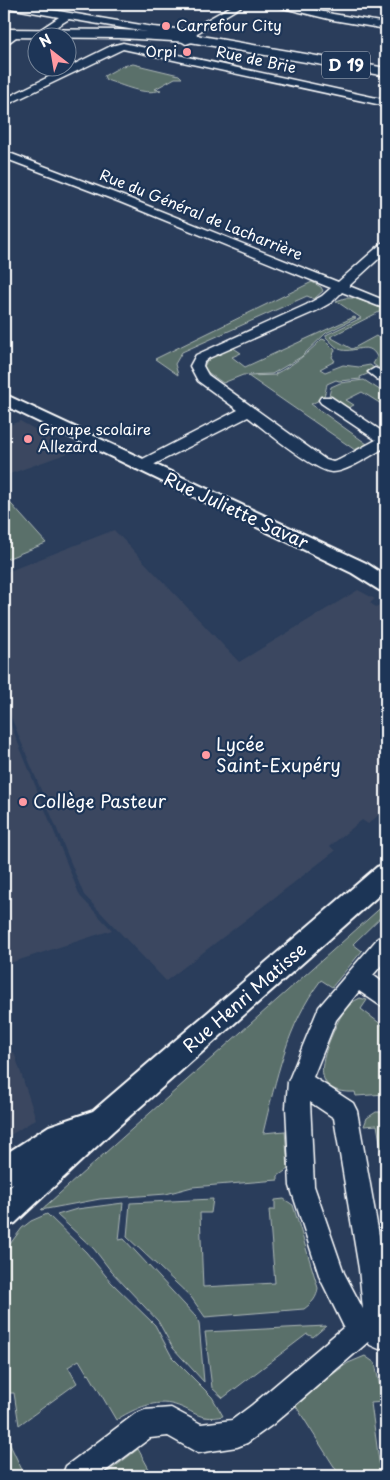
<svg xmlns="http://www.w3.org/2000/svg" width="390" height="1480" font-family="'Playpen Sans',sans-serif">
  <rect width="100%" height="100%" fill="#2a3d5b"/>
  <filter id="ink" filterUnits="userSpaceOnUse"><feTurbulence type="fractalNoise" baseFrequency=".02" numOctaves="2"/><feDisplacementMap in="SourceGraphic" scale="10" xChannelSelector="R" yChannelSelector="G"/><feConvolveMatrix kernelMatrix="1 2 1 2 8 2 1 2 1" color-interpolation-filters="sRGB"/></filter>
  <g filter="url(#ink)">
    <path fill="#3a4760" d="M20,421L74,451L4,476V427Z
      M114,530L239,662L358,590L375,599L370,603L376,607L382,603L386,606V809L368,824L362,820L330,846L335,851L166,981L84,895L4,700V573Z
      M4,708L80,896L112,930L4,965Z
      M4,1051L5,1055L14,1052L36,1119L4,1139Z"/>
    <path fill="#5a6f6b" stroke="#acb7b5" d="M133,64L179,75L182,78H175L155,89L161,90C144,96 123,85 106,80L104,76L122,66Z
      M312,282L321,287L323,291L314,299L307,296L182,352L175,364L178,375L155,359Z
      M345,298H354L385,309L330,337L352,349L376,336L386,344V373L373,364L377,357C369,339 353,355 339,349C334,346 330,341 326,337V335L361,318L336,301Z
      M354,317L356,318L326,333L301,357L272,374L243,375L223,383L206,371L204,366L209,359L232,347L241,353L232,357L245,367Z
      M322,339L325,340L335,350L332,357L335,361L320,369L325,372L343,365L359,367L370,365L377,370L360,377L361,379L339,381L336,380L327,384C324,399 324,398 311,404L367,444L355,450L248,376L276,375L275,374C293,365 307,354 322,339Z
      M364,380L386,394V407L362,392L346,400L354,405L348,408L329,396L331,387L340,383Z
      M4,496L46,543L4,560Z
      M386,903V912L353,944L362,951L332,987L321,980C287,1025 276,1079 263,1133L285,1131L288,1169L278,1176V1180L192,1187L166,1194L100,1199L41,1210Z
      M360,998L367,1000L361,1009L386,1028V1094L356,1096L355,1092C312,1094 320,1063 332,1035C338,1021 345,1004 360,998Z
      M376,1112H386V1175L377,1125L364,1126L367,1118Z
      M213,1199L211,1213H200L203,1287L275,1283L269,1210H275V1200L284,1199L293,1205L318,1288C317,1298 312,1303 304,1309L205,1317L191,1297L127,1237L130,1203Z
      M123,1203L119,1240L124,1239L196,1317L199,1323L204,1382L173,1348L158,1321L111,1271L94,1249L57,1215L77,1209Z
      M47,1214L86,1252L111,1282L155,1325L172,1357L212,1397L223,1416C197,1422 194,1409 171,1404C152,1400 132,1410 116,1420L89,1374L88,1375L79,1360L68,1367L77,1383L19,1425L14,1393H4V1252L22,1228L31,1221Z
      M326,1326L313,1337L307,1334L223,1398L212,1388L205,1332Z
      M365,1356L375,1363L383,1402L371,1403L381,1476H340L294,1403L348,1363Z
      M4,1432L25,1476H4Z
      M138,1449L153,1476H103Z"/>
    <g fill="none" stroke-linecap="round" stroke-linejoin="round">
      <defs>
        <path id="minor" d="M4,4H17L153,27L189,30L235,4H245L197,33L192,42L186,44L181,41L186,35L153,33L69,19L41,36L36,33L38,31L59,17L4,7Z
          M274,4H288L333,14L386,23V29L333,20L275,6Z
          M11,34L16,37L4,46V38Z
          M123,43L386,100V106L123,49L4,106V99L111,46Z
          M4,151L128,198L338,282L382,243L386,242V252L349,286L386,301V309L342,292L332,302L316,311L209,358L204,362L203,366L208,375L326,460L333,462L339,460L376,440L321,403L319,400L321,397H331L386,434V447C373,454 347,472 333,472C315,472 264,429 248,417L145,469H135L132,466L135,463L238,410L198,381L190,366L196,355L306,305L322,296L331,288L120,202L4,158Z
          M375,368L386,373V383L381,382L368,372Z
          M386,936V960L373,975L386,985V1007L378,1004L359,991L336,1020L313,1077L353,1103L357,1111L385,1269L386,1346L379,1349L370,1345L368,1342L272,1425L247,1443L237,1447L198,1453L168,1436L150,1438L99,1476H62L66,1466L135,1414L145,1410L171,1408L201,1424L232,1420L252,1405L344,1327L320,1278L290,1186L286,1107L288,1082L319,1007L378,938ZM310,1102L334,1118L359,1269L363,1309L344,1273L314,1186Z"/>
        <path id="tertiary" d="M4,394L366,563L386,576V592L379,590L352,573L4,405Z
          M386,864V889L113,1131L15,1223L4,1227V1192L14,1183L4,1187V1155L49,1126L93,1111L377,867Z"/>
        <path id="primary" d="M4,29L120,30L190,34L386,68V76L190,42L120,38L4,37Z"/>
      </defs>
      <use href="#minor" stroke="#fff" stroke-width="3"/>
      <use href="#tertiary" stroke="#fff" stroke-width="4"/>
      <use href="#primary" stroke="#fff" stroke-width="3"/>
      <use href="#minor" fill="#1d3557" fill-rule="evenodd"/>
      <use href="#tertiary" fill="#1d3557" fill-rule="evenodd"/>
      <use href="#primary" fill="#1d3557" fill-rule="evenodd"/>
    </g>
  </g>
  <g fill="#ff9aa2" stroke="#1d3557" stroke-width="2">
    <circle cx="166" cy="26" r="5"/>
    <circle cx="187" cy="52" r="5"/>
    <circle cx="28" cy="439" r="5"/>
    <circle cx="206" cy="755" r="5"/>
    <circle cx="23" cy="802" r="5"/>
  </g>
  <g text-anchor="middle" stroke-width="4.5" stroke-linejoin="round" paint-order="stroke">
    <g font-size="15" fill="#fff" stroke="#1d3557" text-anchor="start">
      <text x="176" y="31">Carrefour City</text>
      <text x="177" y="57" text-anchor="end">Orpi</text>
      <text x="38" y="435">Groupe scolaire<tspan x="38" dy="17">Allezard</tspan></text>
    </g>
    <g font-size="15" fill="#fff" stroke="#1d3557">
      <text transform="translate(256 60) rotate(12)" y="5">Rue de Brie</text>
      <text transform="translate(201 215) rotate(22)" y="5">Rue du Général de Lacharrière</text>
    </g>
    <rect fill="#1d3557" stroke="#bbc2cd" stroke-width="1" x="322" y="51.5" width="48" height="27" rx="4"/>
    <g font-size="16" font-weight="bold" fill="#fff">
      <text x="346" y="71">D 19</text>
    </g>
    <g font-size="18" fill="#fff" stroke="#1d3557">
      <text transform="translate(236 511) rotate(25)" y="6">Rue Juliette Savar</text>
      <text transform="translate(245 998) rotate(-41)" y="6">Rue Henri Matisse</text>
    </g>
    <g font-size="18" fill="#fff" stroke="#1d3557" text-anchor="start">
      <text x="216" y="751">Lycée<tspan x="216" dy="21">Saint-Exupéry</tspan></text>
      <text x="33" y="808">Collège Pasteur</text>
    </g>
  </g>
  <rect width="390" height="1480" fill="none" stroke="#1d3557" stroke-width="20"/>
  <rect x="10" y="10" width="370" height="1460" fill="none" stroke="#fff" stroke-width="2" filter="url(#ink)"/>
  <g transform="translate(52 52) rotate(329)"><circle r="24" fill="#1d3557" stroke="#77869a"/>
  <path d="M0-4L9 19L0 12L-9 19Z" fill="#ff9aa2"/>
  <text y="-8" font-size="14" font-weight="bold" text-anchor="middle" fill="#ffffff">N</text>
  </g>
</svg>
